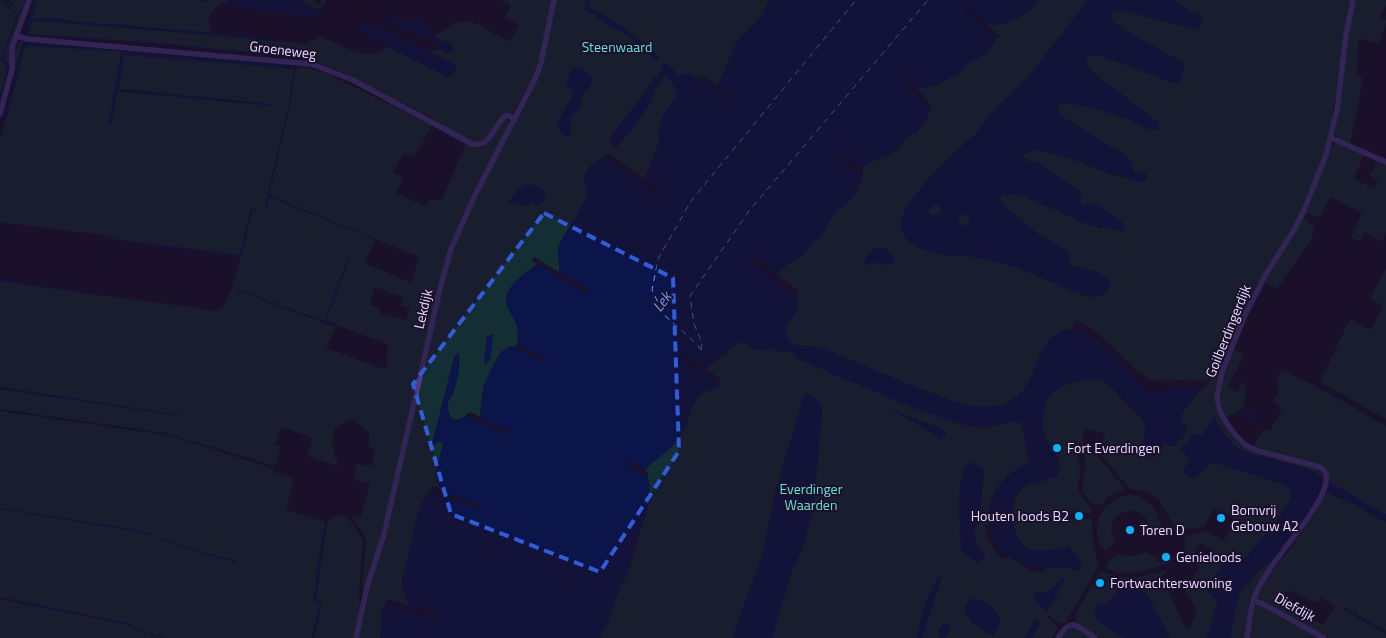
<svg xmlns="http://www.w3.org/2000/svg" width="1386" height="638" font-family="'Titillium Web',sans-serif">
  <rect width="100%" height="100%" fill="#1b112a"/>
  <path fill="#142f34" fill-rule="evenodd" d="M0,0L17,15L1,60L7,67L0,96Z
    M2,0H5L22,13L13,35L9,65L3,59L18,15Z
    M8,0H25L21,10H19Z
    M36,0H193L208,2L209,0H227V5L225,2C214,4 213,11 208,20L213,33L138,27L118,24H100L78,22L56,18L32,19Z
    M301,0H312L320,5L321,3L319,0H326L323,6L317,9L308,6Z
    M500,0H552L537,70L513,113H507L502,115L486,139C482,142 479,143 474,142C464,141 438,123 429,116L336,69L301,57L157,43L30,34L29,33L32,20L248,38L305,44L320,36C332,42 357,54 369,54C377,54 382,50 388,47L448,77C454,76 455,69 457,65L431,52L440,49L448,53L450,43L442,42L434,36L457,22L471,21L510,42L519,25L505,18L511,5Z
    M557,0H769L761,17L737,41L718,85L702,76L700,79L696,76L679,77L662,68L664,70L649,85L641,99L631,110L610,138L649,106L655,89L665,74L675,86L677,96L662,118L659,131V143L644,179L609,153L602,158L584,177C585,183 588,191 586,197C582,214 562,233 558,249C557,255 560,263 559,272L534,257L532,261L537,264C526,274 513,281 507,294L517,326L518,343L514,347L510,346L501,352L497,358L484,385L482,396L480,417L471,412L466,414V416C460,418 457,422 451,418L448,411V400L432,446L438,442L443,443C441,460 431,473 441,489L433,486C429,495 423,501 419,509L402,582L409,606L388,599L382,609L380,638H358L363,609L453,249L466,219L543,63Z
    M1040,0H1089L1029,76L994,111L978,132L952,155L909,204L904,214L901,223L942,255H964L1010,265L1054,283L1105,276L1079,266L1074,268L1070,265L1069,254L1063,248L1038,234L1005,207L1000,201V198L1002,195H1021L1045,206L1052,208L1080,221L1100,228L1105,226L1121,231L1084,205L1079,203L1080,200L1067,182L1045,168L1037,162C1031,163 1029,163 1024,158L1023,155L1037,149C1046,152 1054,153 1063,156C1079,161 1094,168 1110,174C1119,177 1123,176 1132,181L1135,173L1126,156L1058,114V108L1061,103C1086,104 1129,118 1151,130C1144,120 1138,110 1130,101C1121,91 1079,71 1088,56L1099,55L1174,83H1179L1185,68L1182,62L1124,30L1114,23L1110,15C1113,13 1113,12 1117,11C1123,10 1133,13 1140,14C1155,16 1177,13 1192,12L1171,0H1351L1344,39L1329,137L1324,155L1292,229L1253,292L1226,355L1224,356L1206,381L1180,380L1160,381L1150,380L1137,371L1099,334L1085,324L1075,320L1072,329C1023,331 1053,410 977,407C963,406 950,400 937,395C926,391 915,387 905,383C895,379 886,374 876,371L990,427L1014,421L1018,422L1022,424L1029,462C1012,472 991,487 989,509C988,514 989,520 989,525H985C987,542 992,547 1003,559L1009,557L1020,563L1029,571L1041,573L1047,568H1058L1063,566H1067L1069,546C1058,548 1041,554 1030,549C1011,540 1006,505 1021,490C1028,483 1037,483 1046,480C1050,478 1052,477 1057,476L1060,464C1056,452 1044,442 1043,428C1043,419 1043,406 1048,398C1056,385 1089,376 1102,381C1106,382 1109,385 1112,388L1144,422C1147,432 1142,442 1143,452L1152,458L1164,443L1180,419L1181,415L1202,388L1206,386L1222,364L1215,395L1239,442L1321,470L1324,479C1313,466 1260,458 1242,451C1229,443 1222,431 1215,418H1213L1207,429L1203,434H1193L1187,443L1182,446L1190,457C1189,464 1184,467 1182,473L1194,479L1210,464L1215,462L1284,485C1288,487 1291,489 1291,494C1293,506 1256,544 1248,556L1241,560L1230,556L1226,557L1222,567L1208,586L1212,596L1216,599L1217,604L1207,638H1170L1145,591L1116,593L1113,599L1106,605H1104L1095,619L1125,638H1100L1076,621L1075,615L1098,574L1101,571C1123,581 1143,578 1165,570L1166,573L1161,576L1185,627L1190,628L1197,611L1184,587L1192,579L1200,566L1193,561L1195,558L1206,564L1214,551L1200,542L1191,559L1187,560L1184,544L1186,536L1206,531L1224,540L1231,527L1233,516L1213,509L1205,526L1176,531C1162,506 1164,493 1130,489L1095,447L1102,444L1105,434L1085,428L1082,443L1086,444L1089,446L1124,488L1123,490L1108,497L1101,504H1095L1091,502L1083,492L1082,485L1086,467L1084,455L1080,454L1078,459L1080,471L1078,491L1091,508L1093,541L1098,567L1065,623H1060L1048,614L1047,617L1058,627L1052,637L1053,638H599L608,622L617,596L629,569L647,509C651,501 651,485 647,477L649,474L645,470C654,459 667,453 676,441C688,427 688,406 702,394C707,389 713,390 719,386L720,379L706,369L732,347L767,310L789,322L793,316L797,297L796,296L799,291L777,274L786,265L803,255L811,245L821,237L835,211L843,206L863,176V168L865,165L890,154L897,150L907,138L918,131L932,107L917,88L934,86L957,74L968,63L979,58L995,41L996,37L998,39L1000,37L987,24C1007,25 1027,16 1040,0ZM892,255L894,262C890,263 886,265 882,264C876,263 873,260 868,265L864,262L867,259ZM984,471L978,523C969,533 977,548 985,556L969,548ZM1091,513V519L1068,520V514Z
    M1355,0H1386V5L1380,17L1386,20V23L1378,44L1359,38L1356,74L1363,79L1350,144C1343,141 1335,139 1335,129L1348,39Z
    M21,42H23L19,55L13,78C14,67 11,50 21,42Z
    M26,45L119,51L121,53L111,112L117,91L270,105L271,104L118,89L123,54L199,59L294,69L289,103L265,206L266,207L268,197L277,200L375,240L365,263L411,283L419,257L269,195L290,104L296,68L306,67L325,73L432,125L415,156L403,153L393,172L403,178L396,193L424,206L430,200H442L466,143C469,144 474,146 478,147C490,147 498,129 503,121L506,119L509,121V123L462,217L451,242L382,533L363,591L362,589L366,541C363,531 358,524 351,517L361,516L370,484L353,479L357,464L373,466L375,448L369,447V432L352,419L335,428L331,444L335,449L334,457L338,459L337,466L307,456L313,438L281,427L275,445L281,447L275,466L166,433L0,409V389L181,416L0,387V281L217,311L221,310L224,306L232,288L246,238L252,209H260L251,208L240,255L112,239L111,236L0,222V139L11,102L24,49ZM374,287L403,297L401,306L410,308L406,320L379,313L380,308L370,305ZM236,289L385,343L388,346L386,370L326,348L336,327L235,290Z
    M1339,143L1364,154L1354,178L1364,184L1374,189L1378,181L1370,176L1378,160L1386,163V232L1381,242L1365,232L1360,241L1351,237L1362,213L1330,197L1320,217L1306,213L1305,211L1332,146L1334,144Z
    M939,205L942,208L940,213L936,215H930L928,210L933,206Z
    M958 220a6 6 0 1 1 12 0a6 6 0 1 1-12 0Z
    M1303,216L1315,228L1310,241L1277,289L1267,283L1265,280L1284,251Z
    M1386,268V419L1320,382L1350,319L1371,330L1383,306L1370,298Z
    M1236,350L1244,355L1228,387L1237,392L1243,381C1247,389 1247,406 1238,412C1235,415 1230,415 1226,416C1215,394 1224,373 1232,351Z
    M1282,370L1314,385L1386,426V515L1328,481C1330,472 1327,468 1320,464L1253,446L1263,430L1269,431L1275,423L1282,408L1273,402L1279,391L1278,389L1279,384L1275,383Z
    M0,411L172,436L274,469L273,472L294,478L286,510L325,522L316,577V589L313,601L320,604L312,638H167L137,629L127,623L0,597Z
    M1325,492L1347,501L1386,522V631L1344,607L1342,608L1386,634V638H1329L1258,600L1257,596L1258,592L1315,514ZM1288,590L1318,603L1321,597L1335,606L1323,625L1285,604L1283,595Z
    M1129,495C1152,496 1160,514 1162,534L1160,535L1158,533L1149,532C1149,495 1096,512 1116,541L1106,550C1100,546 1098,541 1097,533C1096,512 1109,499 1129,495Z
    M336,515L346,517L353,524L362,539L363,543L359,591L360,607L354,638H314L322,603L316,601V597L327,523Z
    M1145,552L1157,557L1160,563L1174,556V559C1157,569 1124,580 1106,567L1110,559L1117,554C1127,557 1135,557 1145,552Z
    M1275,558C1265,573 1252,589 1248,606C1246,617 1247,628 1245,638H1230C1234,624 1234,609 1239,595C1244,582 1264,567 1275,558Z
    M0,599L120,623L127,625L142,632L163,638H0Z
    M1259,605L1262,606L1320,638H1250L1252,612L1255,606Z
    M1074,627L1092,638H1061L1066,630Z"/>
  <path fill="#0b1549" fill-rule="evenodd" d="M0,0H2L19,15L14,24L3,59L9,65L0,100L7,67L1,60L17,15Z
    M33,0H36L32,19L56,18L78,22L100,24H118L138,27L252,36L290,42L305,43V44L248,38L32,20L29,33L30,34L157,43L301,57V58L131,42L29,36L26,37V41L28,42L117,50V51L26,46L24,49L11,102L4,123L2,122L25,36Z
    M227,0H301L308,6L324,12L322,18L275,13L227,5Z
    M586,0H590L589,6L590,8C615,19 640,39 660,58L656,62L636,42L584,9Z
    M769,0H1040C1030,12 1002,31 986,23C979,20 973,13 967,8H965L964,10L996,37L994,43L989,51L984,55L968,63L957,74L934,86L917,88L905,78L903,80L930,110C927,127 916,129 905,140C901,145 897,150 891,154C882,159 870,159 863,168L856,165L843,156H840L839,158C845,165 853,170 863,172L862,179L855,195L848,203L835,211L821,237L811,245L803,255L786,265L777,274L759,260L756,259L754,260V263L797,297C797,301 798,306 797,309C792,324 777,329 793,345L790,352L783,353L770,348L762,351L752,349L745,342L739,343L706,369L685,355L683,357V359L685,361L719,383V386C714,392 706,388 699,396C690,408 689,423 681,435C671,451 657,457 645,470L630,461L626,462L627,465L648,478L649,481L650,502L647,509L629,569L617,596L608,622L599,638H380L382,609L386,603L436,620H439L440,618L436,614L409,606L402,585L403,576L419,509L422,502L430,492L477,508L479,506L477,503L443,492L437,482V469L443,443L441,442H438L432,446V444L454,357L457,353H459C461,364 458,378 455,388C450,403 444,400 451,418L457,420L466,416L507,434H509L510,431L509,430L496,425L480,417L482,396L484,385L497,358L505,349L510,346L515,347L542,362H544L545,359L518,343C517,338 519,332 517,327C515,320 510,313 507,306C501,287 525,274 537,264L585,293L587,292L586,288L559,272L560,265L558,255V248L575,219L587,196L584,177L585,174L591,165L605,156L655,193H658L659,190L644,179L659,143L660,123L665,112L677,96L674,86L666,74C654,86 655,95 647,108C639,123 628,134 618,146L614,147H612L610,138L631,110L641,99L654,77L658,76L663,70L660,67L666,62L679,76L688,73L700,79L733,99L732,95L718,85L737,41L761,17Z
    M1089,0H1171L1192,12L1199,14L1203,19L1200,27L1195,30L1129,12C1121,13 1116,9 1110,15L1114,23L1124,30L1182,62L1185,68L1179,83H1174L1099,55L1088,56L1086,60V62L1091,71L1159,123V128L1155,130H1151C1129,118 1086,104 1061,103L1058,108V114L1126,156L1132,161V169L1135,173L1141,171L1147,175L1146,180L1137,182L1132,181L1123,176L1115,175L1077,161L1056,154H1049L1037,149L1026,153L1023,155L1024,158C1029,163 1031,163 1037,161L1045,168L1080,191L1082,197L1080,203L1084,205L1089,202L1102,207L1124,224V230L1122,232L1105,226L1100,228L1092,226L1021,195H1002L1000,198V201L1005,207L1038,234L1063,248L1069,254L1070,265L1074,268C1084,265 1100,273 1108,278L1110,286C1105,294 1102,298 1092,297C1076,295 1055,283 1040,276C1019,267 996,262 974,257C964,254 954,256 944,255C930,254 904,244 901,229C895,203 959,150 976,133C983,126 988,116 995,109C1006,98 1021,87 1030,75C1050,49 1068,24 1089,0ZM939,205L941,208L940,213L936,215H930L928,209L933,206ZM962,214H965L969,217V223L965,226H961L958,224V220Z
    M416,16H419C428,28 433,40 450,43L454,49V51L448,53C439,49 433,41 425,37C412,31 396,29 384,20L387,17L411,21L415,20Z
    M363,21L455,64L457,66L453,75L448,77L388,47L359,31L358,28L361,22Z
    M119,51L296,66L290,104L269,195L406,252L277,200L269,197L266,207L265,206L289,103L294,69L124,55L119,89L271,104V106L117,91L112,123H109L121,53Z
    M572,68C582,67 589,71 593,80C589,90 585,90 582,97C580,100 581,105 579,109C577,111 574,112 573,115C568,123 576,127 567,138L559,131L557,123L572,97V90L566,86Z
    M528,184C542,186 554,195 538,206L531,203C524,208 515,203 507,204L520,187Z
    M251,208H259L260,209L252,210L246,238L240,257L112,241L104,296L0,281V279L101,294L104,290L111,236L112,239L240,255Z
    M878,248C887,247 893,253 894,262C884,271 879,257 866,266L864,264C865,257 871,249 878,248Z
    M348,258H350L326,321L385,344L235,290V289L324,321Z
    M1069,329C1073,329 1077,329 1081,331C1103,338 1133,378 1151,395L1180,386L1202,388L1181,415L1180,419L1188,429L1181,440L1179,439L1175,446L1166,445L1164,443L1156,457C1151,458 1145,455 1142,450C1142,442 1147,432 1145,424C1143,417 1109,383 1102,381C1088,376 1057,385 1049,397C1045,402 1044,410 1044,416C1043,422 1043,429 1044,435C1050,451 1066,457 1057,476C1052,477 1050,478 1046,480C1037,483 1028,483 1021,490C1006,505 1011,540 1030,549C1041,554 1058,548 1069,546C1075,554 1084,560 1081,570C1069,573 1071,566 1064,566C1063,566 1058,568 1057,568C1049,569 1037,568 1030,566C990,556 976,515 1002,482C1009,473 1019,467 1029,462L1022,424L1018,422L1014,421L990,427L981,428L960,424L916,409L814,366L799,360L791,352L794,345C802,345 812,346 820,347C827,349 835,353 841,356C855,361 869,367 883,374C898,380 914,386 929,392C951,401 971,410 995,406C1047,399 1025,337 1069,329Z
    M494,334L492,343L491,358L486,365L484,362L487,336Z
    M1315,383L1386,424V426L1314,385Z
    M0,387L181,415V416L0,389Z
    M804,394H809L821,404L822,415L813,510L803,547L792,571L772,638H732L762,555L776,489Z
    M887,407L942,429L947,433L942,440L938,438L908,419Z
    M1246,409L1260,417L1256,424L1242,416Z
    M1215,417C1221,431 1229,443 1242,451C1260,458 1313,466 1325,479L1386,515V522C1371,514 1335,491 1319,491L1310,511L1275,557L1260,570L1241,590L1238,597L1229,638H1207L1217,604L1216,599L1208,592C1208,582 1222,568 1226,557L1230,556L1241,560L1248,556C1256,544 1293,506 1291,494C1291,489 1288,487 1284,484L1215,463L1210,464L1194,479L1182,473C1184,467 1189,464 1190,457L1188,456H1186L1180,449L1183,443L1185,444L1187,443L1192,434H1203L1207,429L1213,418Z
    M971,462L979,466L984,470L981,492L980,523L975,526C971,539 981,548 985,559L977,563L961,550C960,533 954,470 971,462Z
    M0,508L139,530L154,534V536L139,532L0,509Z
    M325,523H327L316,597V601L322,603L314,638H312L320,604L313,601L316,589V577Z
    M160,537L179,545L237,561V563L178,546L159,538Z
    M939,574L942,577L922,638H916L925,604Z
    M1061,578H1065V580L1047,612L1033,599L1036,592C1049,595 1055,588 1061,578Z
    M1119,589L1140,590L1145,591L1170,638H1125L1095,619V608L1097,604L1101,603L1107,605C1112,600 1114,594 1119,589Z
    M0,597L127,623L137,629L167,638C150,638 136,627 120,623L0,599Z
    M974,598C984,601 999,609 1000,621C1000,626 996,631 994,635C981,631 949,610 974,598Z
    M1343,607L1386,631V634L1341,608Z
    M1036,619L1041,623L1032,638H1024Z
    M945,622L950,625C949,631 948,634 944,638H940L938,630Z"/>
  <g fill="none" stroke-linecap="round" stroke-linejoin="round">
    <path stroke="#699bfe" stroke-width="1" stroke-dasharray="6 5" stroke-linecap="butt" d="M701,350L697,344L664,315L652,290L658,259L691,201L856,0
      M701,350L702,343L694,324L690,296L749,211L928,0"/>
    <path stroke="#4f3c89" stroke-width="5.5" d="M16,36L27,39L311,64L353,80L472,144C491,147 493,127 505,116H509L515,119
      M0,114L12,69V48L29,0
      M1331,138L1386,162
      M1253,600L1267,606L1324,638
      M356,638L367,587L384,534L440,289L451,249L475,195L535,79L541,63L554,0
      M1058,638C1071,615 1078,627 1095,638
      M1247,638C1250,623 1249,608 1256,593C1263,577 1275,562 1285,548C1294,536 1344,479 1320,467L1259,451L1245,445L1232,431L1226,422L1220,411L1217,397L1222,372L1245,315L1266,274L1294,230L1304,210L1326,155L1337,110L1346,35L1353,0"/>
  </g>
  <path d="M0 0H1386V638H0ZM544,213L673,278L679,451L600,572L451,514L413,384Z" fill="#1b112a" fill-opacity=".55" fill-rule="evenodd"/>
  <path fill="none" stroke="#315cdc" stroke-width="4" stroke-dasharray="10 6" stroke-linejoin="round" d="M544,213L673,278L679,451L600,572L451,514L413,384Z"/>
  <g fill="#07b3fe" stroke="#1b112a" stroke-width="2">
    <circle cx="1057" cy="448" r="5"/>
    <circle cx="1079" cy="516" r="5"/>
    <circle cx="1221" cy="518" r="5"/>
    <circle cx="1130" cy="530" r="5"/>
    <circle cx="1166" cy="557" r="5"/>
    <circle cx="1100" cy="583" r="5"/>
  </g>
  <g text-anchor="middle" stroke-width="4" stroke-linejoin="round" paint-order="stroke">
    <g font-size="14" fill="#65e1db" stroke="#1b112a">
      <text x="617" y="52">Steenwaard</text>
      <text x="811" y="494">Everdinger<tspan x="811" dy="16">Waarden</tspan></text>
    </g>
    <g font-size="14" fill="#e6dbff" stroke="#1b112a">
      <text transform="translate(283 50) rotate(7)" y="5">Groeneweg</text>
      <text transform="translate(423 309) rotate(-77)" y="5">Lekdijk</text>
      <text transform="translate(1228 331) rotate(-68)" y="5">Goilberdingerdijk</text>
      <text transform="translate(1295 607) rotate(29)" y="5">Diefdijk</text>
    </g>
    <g font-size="14" fill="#e6dbff" stroke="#1b112a" text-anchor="start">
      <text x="1067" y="453">Fort Everdingen</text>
      <text x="1231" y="515">Bomvrij<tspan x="1231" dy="16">Gebouw A2</tspan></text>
      <text x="1069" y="521" text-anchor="end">Houten loods B2</text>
      <text x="1140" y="535">Toren D</text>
      <text x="1176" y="562">Genieloods</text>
      <text x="1110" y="588">Fortwachterswoning</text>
    </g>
    <g font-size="15" font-style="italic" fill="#699bfe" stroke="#1b112a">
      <text transform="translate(662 302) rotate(-54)" y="5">Lek</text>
    </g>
  </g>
</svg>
